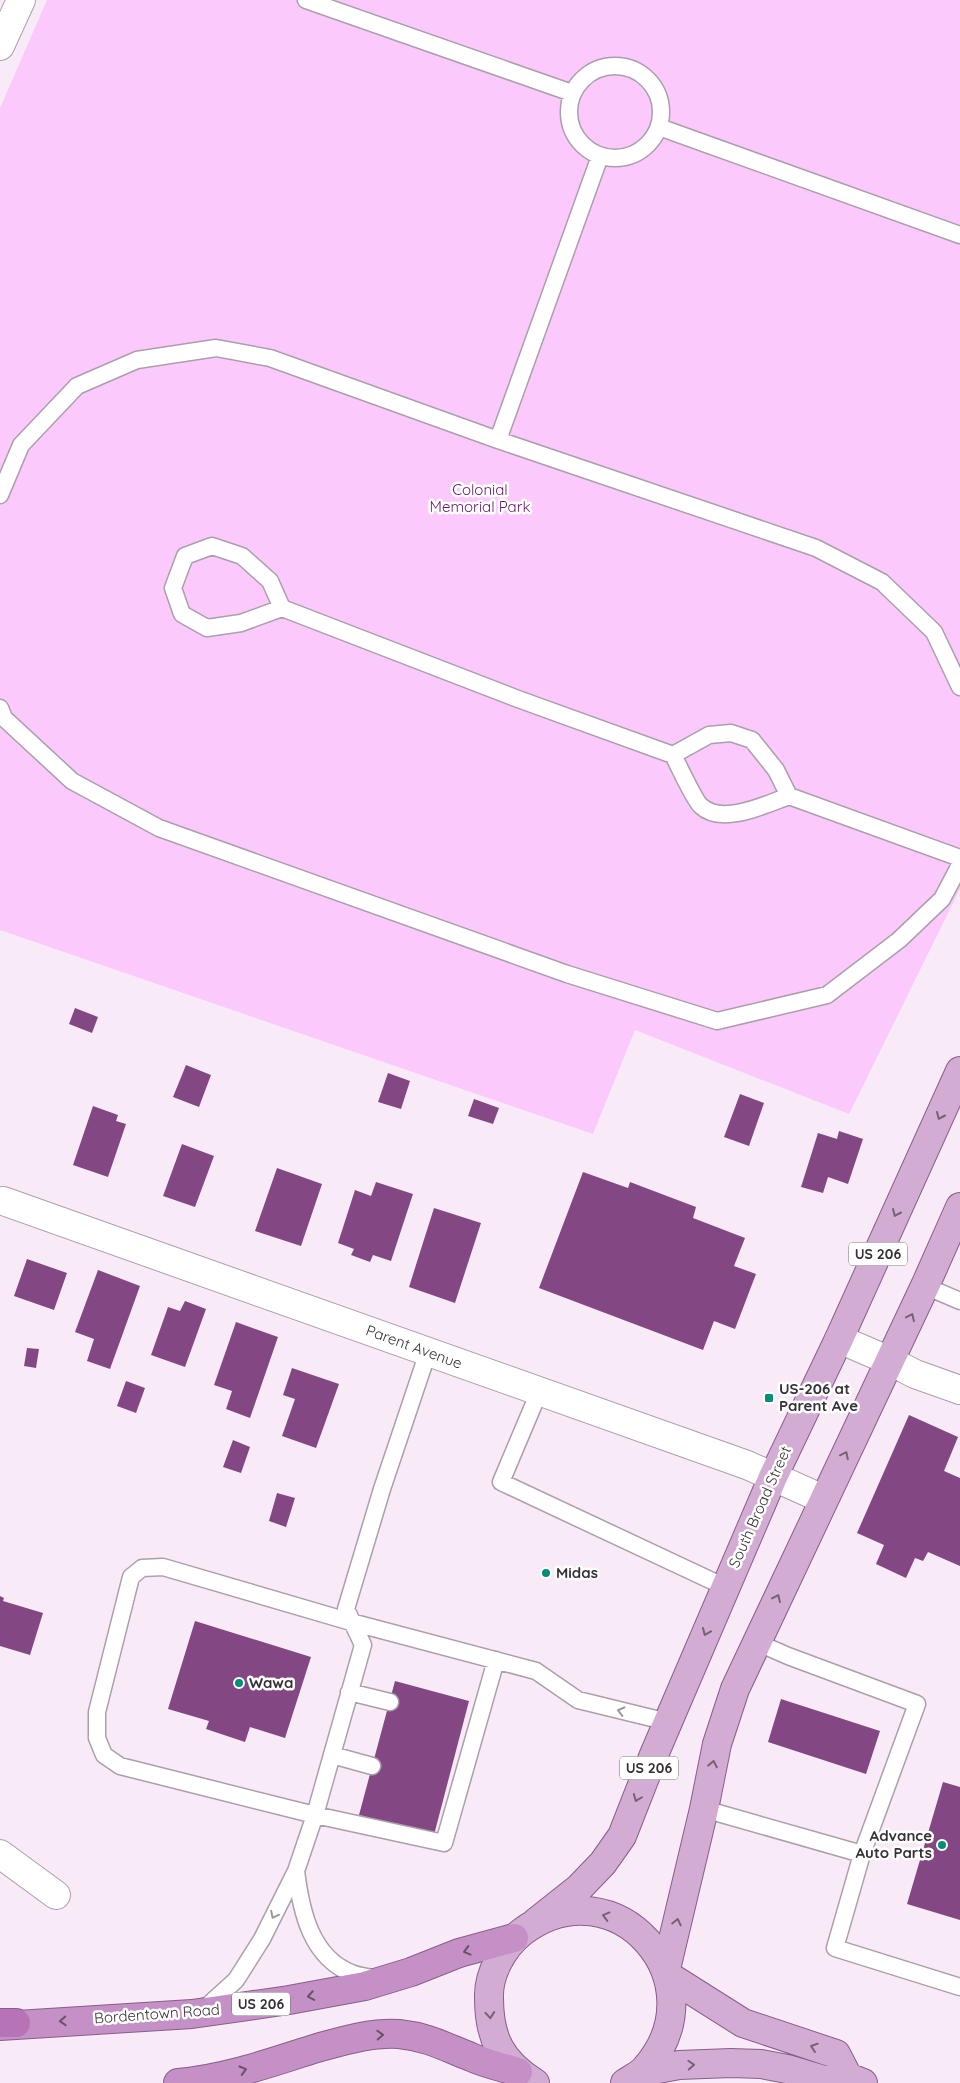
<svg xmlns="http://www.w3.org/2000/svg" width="960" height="2083" font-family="Quicksand,sans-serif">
  <rect width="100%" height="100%" fill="#f8ebf7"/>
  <path fill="#fbc9fb" d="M47,0H960V889L849,1114L635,1030L593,1134L0,930V108Z"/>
  <path fill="#834884" d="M75,1008L98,1017L92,1033L69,1024Z
    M186,1065L211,1075L199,1107L173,1097Z
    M388,1073L410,1081L401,1109L378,1102Z
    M740,1094L764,1103L749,1146L724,1137Z
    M474,1099L499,1108L493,1124L468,1116Z
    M93,1106L118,1115L116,1121L126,1124L108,1177L73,1165Z
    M839,1131L863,1139L848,1184L828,1177L823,1193L801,1187L818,1133L837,1139Z
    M182,1144L214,1156L195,1207L163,1196Z
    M277,1168L322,1184L301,1246L255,1231Z
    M583,1172L628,1188L630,1182L696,1207L693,1218L745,1238L734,1266L756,1274L735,1329L714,1321L703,1350L539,1288Z
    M376,1182L413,1194L391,1261L373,1255L370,1262L351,1255L354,1249L338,1243L355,1190L371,1196Z
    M434,1208L481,1223L455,1303L409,1287Z
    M27,1259L67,1273L54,1310L14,1296Z
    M98,1270L140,1286L110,1369L87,1361L94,1339L75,1332Z
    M185,1301L206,1309L185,1367L151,1355L168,1307L180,1311Z
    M236,1322L278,1337L250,1418L226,1409L232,1391L214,1385Z
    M27,1348L39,1349L36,1368L24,1366Z
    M292,1368L339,1384L316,1448L282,1436L295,1399L283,1395Z
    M126,1381L145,1388L136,1413L117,1406Z
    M909,1415L958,1437L944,1471L960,1478V1566L928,1552L923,1561L915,1558L906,1578L876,1564L884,1545L857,1533Z
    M233,1440L250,1447L241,1473L223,1467Z
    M277,1493L295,1498L286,1527L269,1521Z
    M0,1596L4,1598L3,1601L43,1613L30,1655L0,1646Z
    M195,1621L311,1657L285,1738L250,1727L245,1742L206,1729L209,1721L168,1709Z
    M395,1681L469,1701L434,1835L359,1815Z
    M781,1699L880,1731L866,1774L768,1742Z
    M943,1782L960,1787V1920L907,1904Z"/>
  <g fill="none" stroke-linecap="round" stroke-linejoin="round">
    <defs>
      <path id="service" d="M306,0L572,93
        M569 112a46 46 0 1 1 92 0a46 46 0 1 1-92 0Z
        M659,127L960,235
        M498,440L816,548L882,582L934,632L960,687
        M0,495L21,445L77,386L137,360L216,348L270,358L498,440L600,156
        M282,608L270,581L242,556L212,546L185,556L173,588L182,614L207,628L241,623L282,608L518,699L673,755C679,766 694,800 701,806C722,826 767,804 789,796L960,858
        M0,708L4,718L72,781L159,828L567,974L717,1021L827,995L899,940L942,899L960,865
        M673,755L709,735L731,733L752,740L776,770L789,796
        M925,1286L960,1301
        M539,1392L501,1482L725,1587
        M496,1660L444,1843L315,1815L120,1766L104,1755L97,1738V1712L131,1577L142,1568L163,1567L351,1622L536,1671L578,1700L668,1722
        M349,1692L390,1702
        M332,1755L372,1766
        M704,1809L862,1854L917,1704L788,1656L756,1642
        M862,1854L835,1948L960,1987
        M296,1871C301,1911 311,1959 354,1974C360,1976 367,1977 374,1978
        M203,2010L236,1980L262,1939L296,1871L315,1815L363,1645L346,1609L382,1489L428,1352"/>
      <path id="minor" d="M0,46L21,0
        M3,1201L747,1465L823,1499
        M839,1339L890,1361L915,1374L960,1390"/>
      <path id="tertiary" d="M0,1854L56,1895"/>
      <path id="primary" d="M536,1922L579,1888L603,1863L622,1836L653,1757L773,1477L839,1339L960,1071
        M666,1969L704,1809L717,1744L735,1689L925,1286L960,1207
        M667,1975L743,2023L836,2054L848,2077
        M642,2072L679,2065L731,2063L761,2064L787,2069L827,2081L848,2077L863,2083
        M535,2083C501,2062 489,2038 489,1998C488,1974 503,1947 522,1932C615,1861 723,1983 644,2070C639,2075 631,2079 625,2083"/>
      <path id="trunk" d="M0,2026L192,2014L289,2000L365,1986L411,1972L459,1953L514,1938
        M178,2083C226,2079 272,2062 317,2048C343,2041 372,2032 399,2034C428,2037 445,2047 471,2057C486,2064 502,2067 518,2072"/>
      <path id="motorway" d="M0,2023H16"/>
    </defs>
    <use href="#service" stroke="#ab9fab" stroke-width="19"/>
    <use href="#minor" stroke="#ab9fab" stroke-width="30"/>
    <use href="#tertiary" stroke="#ab9fab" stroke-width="30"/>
    <use href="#primary" stroke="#895d8a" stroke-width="30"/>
    <use href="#trunk" stroke="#895d8a" stroke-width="30"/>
    <use href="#motorway" stroke="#895d8a" stroke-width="30"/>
    <use href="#service" stroke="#fff" stroke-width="16"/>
    <use href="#minor" stroke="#fff" stroke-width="28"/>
    <use href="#tertiary" stroke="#fff" stroke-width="28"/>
    <use href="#primary" stroke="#d3acd4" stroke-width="28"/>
    <use href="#trunk" stroke="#c490c6" stroke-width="28"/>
    <use href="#motorway" stroke="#b674b7" stroke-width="28"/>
  </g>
  <defs><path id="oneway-chevron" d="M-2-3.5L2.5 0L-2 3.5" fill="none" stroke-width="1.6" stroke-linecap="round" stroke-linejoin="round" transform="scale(1.25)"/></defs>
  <g stroke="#756275">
    <use href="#oneway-chevron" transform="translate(940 1116) rotate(114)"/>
    <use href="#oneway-chevron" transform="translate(896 1213) rotate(114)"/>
    <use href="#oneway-chevron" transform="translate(911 1317) rotate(-65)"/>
    <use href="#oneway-chevron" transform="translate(845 1455) rotate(-64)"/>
    <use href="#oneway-chevron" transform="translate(777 1598) rotate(-65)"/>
    <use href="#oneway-chevron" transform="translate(706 1632) rotate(113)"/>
    <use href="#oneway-chevron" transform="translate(713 1764) rotate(-79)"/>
    <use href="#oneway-chevron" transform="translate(637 1798) rotate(111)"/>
    <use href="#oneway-chevron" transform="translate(606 1916) rotate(-165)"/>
    <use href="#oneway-chevron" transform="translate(677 1922) rotate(-77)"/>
    <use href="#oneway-chevron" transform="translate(490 2015) rotate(85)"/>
    <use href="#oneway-chevron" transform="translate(814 2047) rotate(-161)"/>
    <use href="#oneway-chevron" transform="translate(691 2065) rotate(-3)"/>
  </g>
  <g stroke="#9a989a">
    <use href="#oneway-chevron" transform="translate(621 1711) rotate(-166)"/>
    <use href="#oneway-chevron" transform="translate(274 1915) rotate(116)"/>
  </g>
  <g stroke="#685268">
    <use href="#oneway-chevron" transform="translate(467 1951) rotate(165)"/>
    <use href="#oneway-chevron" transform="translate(311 1996) rotate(170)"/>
    <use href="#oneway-chevron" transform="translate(63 2021) rotate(177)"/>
    <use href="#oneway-chevron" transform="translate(380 2035) rotate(-3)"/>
    <use href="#oneway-chevron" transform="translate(243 2070) rotate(-16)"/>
  </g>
  <g fill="#018f78" stroke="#fff" stroke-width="2">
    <rect x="764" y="1393" width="10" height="10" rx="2.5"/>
    <circle cx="546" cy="1573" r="5"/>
    <circle cx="239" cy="1683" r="5"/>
    <circle cx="942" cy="1845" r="5"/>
  </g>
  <g text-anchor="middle" stroke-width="5" stroke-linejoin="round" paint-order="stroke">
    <g fill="#fff" stroke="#726f72" stroke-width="1">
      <rect x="849" y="1242.5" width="58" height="23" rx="4"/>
      <rect x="620" y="1756.5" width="58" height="23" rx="4"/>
      <rect x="232" y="1992.5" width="58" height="23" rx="4"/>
    </g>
    <g font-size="14" font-weight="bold" fill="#363136">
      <text x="878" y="1259">US 206</text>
      <text x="649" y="1773">US 206</text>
      <text x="261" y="2009">US 206</text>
    </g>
    <g font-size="15" fill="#621666" stroke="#fff">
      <text x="480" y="495">Colonial<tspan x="480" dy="17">Memorial Park</tspan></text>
    </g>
    <g font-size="15" fill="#363136" stroke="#fff">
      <text transform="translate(414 1347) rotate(20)" y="5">Parent Avenue</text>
      <text transform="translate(760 1507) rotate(-66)" y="5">South Broad Street</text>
      <text transform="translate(157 2014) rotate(-4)" y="5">Bordentown Road</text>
    </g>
    <g font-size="15" font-weight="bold" fill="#363136" stroke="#fff" text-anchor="start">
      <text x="779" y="1394">US-206 at<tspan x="779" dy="17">Parent Ave</tspan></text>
      <text x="556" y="1578">Midas</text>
      <text x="249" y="1688">Wawa</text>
      <text x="932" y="1841" text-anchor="end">Advance<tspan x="932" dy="17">Auto Parts</tspan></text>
    </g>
  </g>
</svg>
